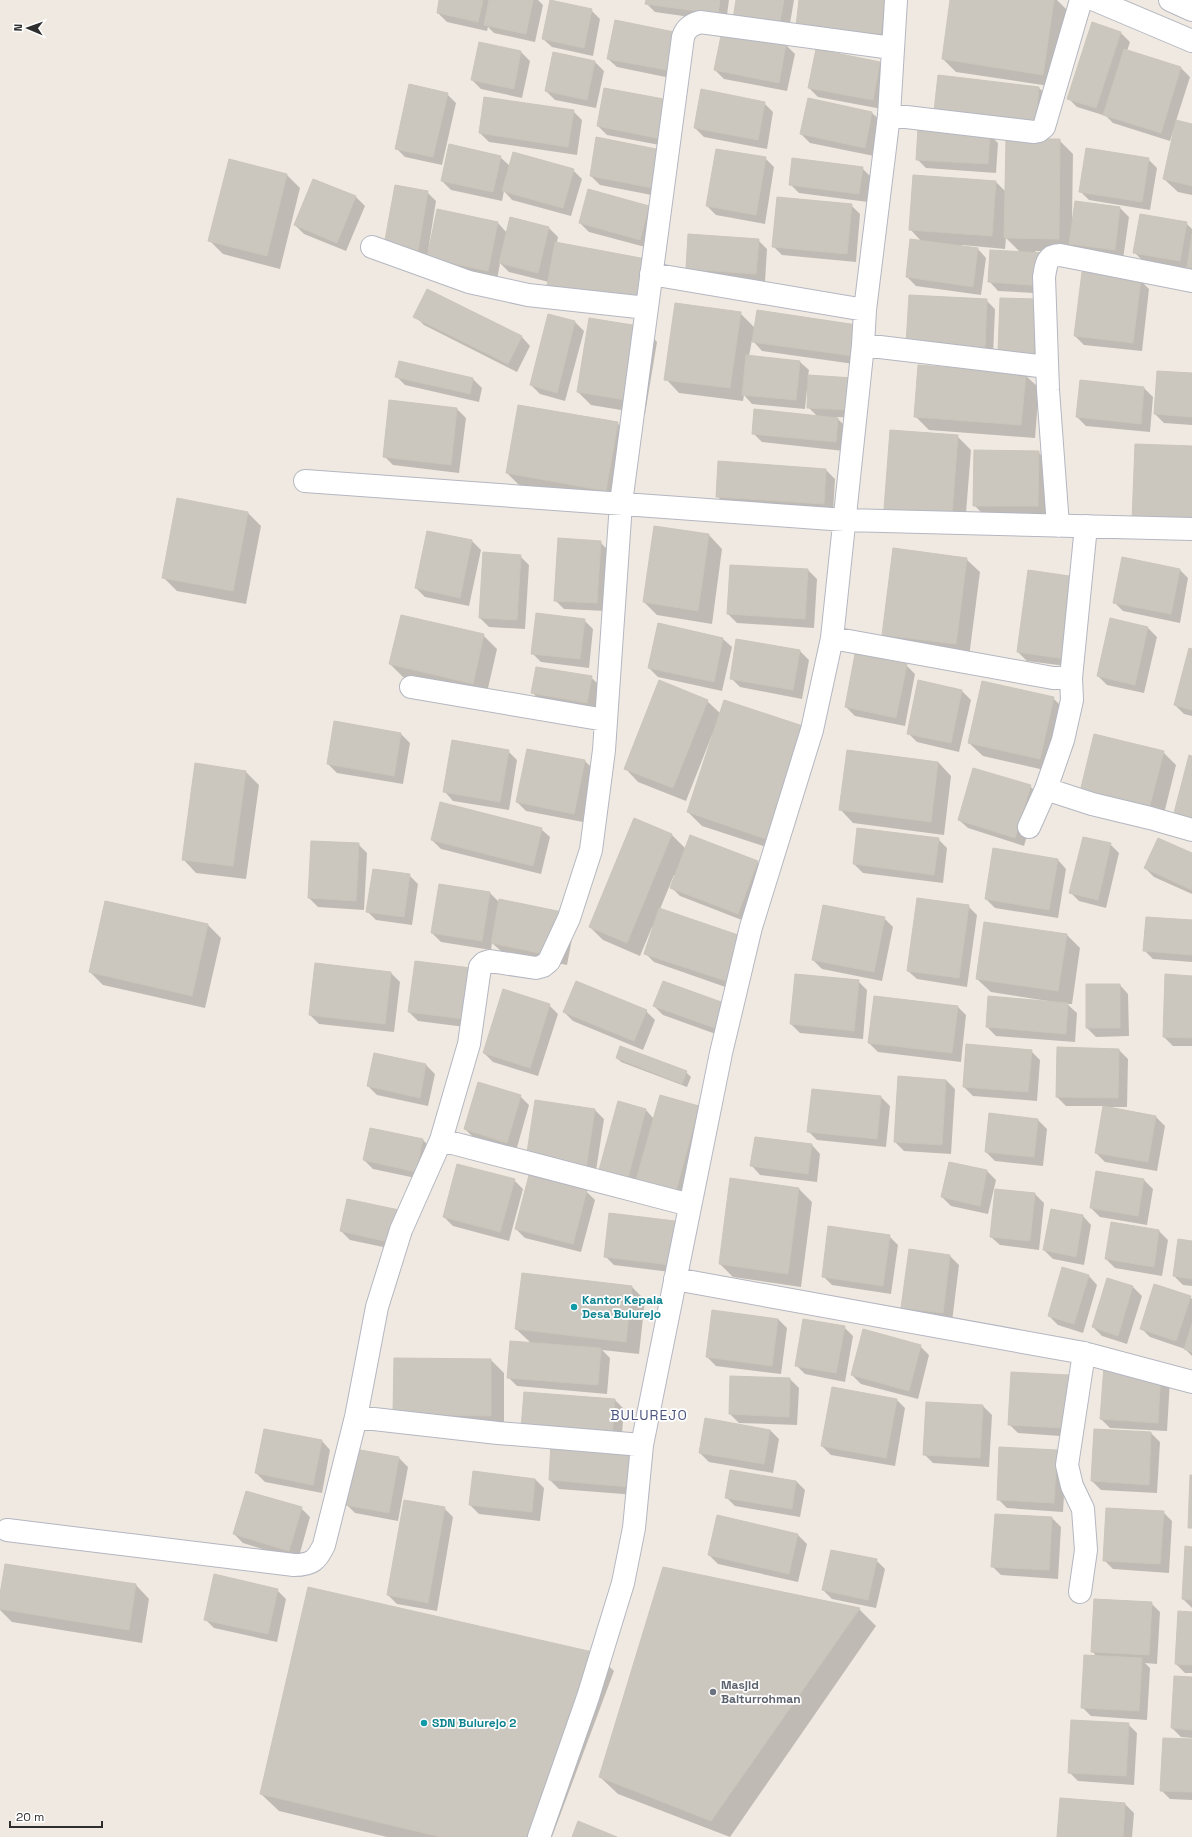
<svg xmlns="http://www.w3.org/2000/svg" width="1192" height="1837" font-family="'Space Grotesk',sans-serif">
  <rect width="100%" height="100%" fill="#efe9e1"/>
  <path fill="#0003" d="M440,0H538L543,5L535,42L494,33L488,27L487,31L447,22L438,13Z
    M647,0H729L726,22L655,12L646,3Z
    M737,0H794L788,35Z
    M800,0H889V43L806,35Z
    M951,0H1057L1068,11L1056,87L956,72L943,59Z
    M591,10L600,19L593,56L552,47L543,39Z
    M616,21L680,80L617,67L608,59Z
    M1121,33L1130,42L1127,51L1181,68L1190,77L1176,121L1192,125V195L1178,192L1164,179L1176,125H1175L1170,141L1113,123L1106,116L1077,107L1068,98Z
    M480,43L521,52L530,61L522,98L481,89L472,80Z
    M786,45L795,54L787,91L724,79L715,70Z
    M595,62L604,71L596,108L555,100L546,91Z
    M880,63L889,72L882,109L818,97L809,88Z
    M939,77L1039,88L1048,96L1044,131Z
    M447,94L456,103L442,165L405,157L396,148Z
    M668,101L670,147L607,135L598,126Z
    M764,103L773,112L767,149L704,137L695,128Z
    M573,111L582,120L577,155L489,142L480,133Z
    M872,113L881,121L874,156L810,143L801,134Z
    M989,134L998,143L996,173L926,168L917,159Z
    M597,139L662,197L600,185L591,176Z
    M1059,140L1073,154L1072,219L1120,208L1129,217L1123,259L1079,253L1072,246V252L1035,251L1052,294L998,291L990,282L1020,252L1006,238L1005,249L962,245L961,247L978,249L986,258L981,295L916,286L907,277L922,242L910,229L996,182L1006,192Z
    M500,157L510,166L573,170L582,179L571,216L512,200L504,191L502,201L451,190L442,181Z
    M765,158L774,167L765,224L716,215L707,206Z
    M1148,159L1157,168L1150,210L1089,200L1080,191Z
    M862,168L871,177L868,202L799,193L790,184Z
    M287,175L300,188L280,269L223,254L210,241Z
    M314,180L356,197L365,206L346,251L304,234L295,225Z
    M427,192L436,201L428,251L498,223L507,233L549,228L558,237L549,282L509,272L500,263L497,280L393,260Z
    M851,205L860,214L856,262L782,255L773,246Z
    M649,206L658,215L649,248L589,232L580,223Z
    M1186,223L1192,229V271L1189,268L1188,269L1143,261L1134,252Z
    M758,240L767,249L765,282L696,278L687,269Z
    M1140,280L1149,289L1142,351L1084,345L1075,336Z
    M428,290L522,337L530,346L517,372L424,325L415,316Z
    M986,300L995,309L993,356L916,353Z
    M1036,300L1043,363L1008,361Z
    M740,313L755,328L857,326L861,365L762,351L752,340L749,356L800,362L809,370L808,376L860,418L836,417L846,427L844,451L762,442L753,433L817,416L808,407L809,390L807,389L805,409L752,404L744,395L743,401L679,393L666,379Z
    M549,316L575,322L584,331L565,401L540,394L531,385Z
    M644,328L657,342L645,414L591,405L578,392Z
    M1192,374V425L1164,423L1155,414Z
    M1025,375L1039,388L1035,438L929,430L915,416Z
    M396,376L473,379L482,388L479,402L405,385Z
    M1144,388L1153,397L1150,432L1086,426L1077,417Z
    M390,401L457,409L466,418L459,473L393,465L384,456Z
    M617,423L631,436L620,504L520,486L507,473Z
    M957,436L971,450L965,526L898,522L885,508Z
    M1038,452L1047,461L1046,515L983,514L974,505Z
    M719,462L826,470L835,479L833,513L726,505L717,496Z
    M248,513L261,526L246,604L177,591L163,577Z
    M428,532L472,541L481,550L469,606L425,597L416,588Z
    M709,535L722,549L712,624L657,615L644,602Z
    M600,542L609,551L606,611L564,609L555,600Z
    M520,556L529,565L525,629L489,627L480,618Z
    M966,559L980,572L969,657L896,648L883,634Z
    M731,566L808,570L817,579L814,628L737,623L728,614Z
    M1179,569L1188,578L1180,623L1123,611L1114,602Z
    M1076,578L1074,667L1027,661L1018,652Z
    M584,620L593,629L589,668L541,662L532,653Z
    M1148,628L1157,637L1144,693L1107,685L1098,676Z
    M483,635L497,649L486,697L403,677L390,664Z
    M723,639L732,647L722,691L658,677L649,668Z
    M737,640L800,651L809,660L802,699L740,687L731,678Z
    M1192,650V716L1184,714L1175,705Z
    M906,665L915,674L905,726L855,716L846,707Z
    M591,677L600,686L596,711L541,702L533,693Z
    M962,691L971,700L959,752L917,742L908,733Z
    M1053,698L1066,711L1053,772L983,756L969,743Z
    M707,701L721,714L782,852L702,826L688,812L714,735H712L686,801L638,782L625,768Z
    M335,722L401,734L410,743L403,784L337,773L328,764Z
    M527,750L585,761L594,770L583,822L526,811L517,802Z
    M508,751L517,760L509,810L453,801L445,792Z
    M1163,752L1176,765L1161,826L1080,796Z
    M938,762L951,776L944,835L853,823L840,809Z
    M246,772L259,785L246,879L196,873L183,859Z
    M1030,786L1039,795L1024,846L968,828L959,820Z
    M635,819L672,835L686,849L757,862L766,871L747,922L680,896L671,887L676,876L674,875L660,909L740,937L734,990L654,962L645,953L654,927H652L640,956L603,940L590,927Z
    M541,829L550,837L541,874L441,849L432,840Z
    M938,839L947,848L943,883L863,873L854,864Z
    M358,844L367,853L364,910L318,907L309,898Z
    M1110,844L1119,853L1106,908L1079,901L1070,892Z
    M1192,854V894L1154,877L1145,868Z
    M1058,860L1066,869L1058,918L995,908L986,899Z
    M409,875L418,884L412,925L376,920L367,911Z
    M490,893L500,903L575,923L567,965L501,951L492,943L491,950L441,942L432,933Z
    M106,902L208,925L221,938L205,1008L103,985L90,972Z
    M968,906L977,915L967,987L917,979L908,971Z
    M884,918L893,927L882,981L822,969L813,960Z
    M1192,921V962L1153,959L1144,950Z
    M1067,935L1080,948L1072,1004H1067L1077,1013L1075,1042L996,1036L987,1027L1048,1002V1001L991,992L977,979Z
    M416,962L473,1028L418,1021L409,1012Z
    M391,973L400,982L394,1032L319,1024L310,1015Z
    M796,975L858,981L867,990L863,1039L800,1033L791,1024Z
    M1192,977V1046H1173L1164,1037Z
    M1120,985L1128,994L1129,1036L1096,1037L1087,1028Z
    M723,1004L724,1037L663,1015L654,1006Z
    M549,1005L558,1014L538,1076L493,1062L484,1053Z
    M957,1006L966,1015L961,1062L878,1052L869,1043Z
    M646,1011L655,1020L643,1050L573,1021L564,1012Z
    M1119,1050L1128,1059L1127,1107H1104L1156,1117L1165,1126L1157,1171L1105,1162L1096,1153L1104,1106H1066L1057,1097Z
    M1031,1051L1040,1060L1037,1101L973,1096L964,1087Z
    M374,1055L426,1065L435,1074L428,1106L377,1095L368,1086Z
    M617,1058L686,1072L691,1077L687,1087L621,1062Z
    M899,1077L946,1080L955,1089L951,1154L904,1151L895,1142Z
    M520,1096L529,1105L516,1151L474,1138L465,1129Z
    M660,1096L699,1107L708,1116L684,1199L609,1179L646,1110L654,1119Z
    M881,1097L890,1106L886,1147L817,1140L808,1131Z
    M536,1101L595,1110L604,1119L595,1177L536,1168Z
    M1038,1120L1047,1129L1043,1166L995,1161L986,1152Z
    M423,1140L432,1149L425,1180L373,1169L364,1160Z
    M812,1145L820,1154L817,1182L760,1175L752,1166Z
    M949,1163L987,1171L996,1180L988,1214L951,1206L942,1197Z
    M514,1180L523,1189L509,1241L453,1226L444,1217Z
    M1144,1180L1153,1189L1147,1225L1100,1217L1091,1208Z
    M799,1189L812,1202L801,1287L733,1277L720,1264Z
    M586,1191L595,1200L581,1252L525,1238L516,1229Z
    M1035,1194L1044,1203L1039,1250L1000,1245L991,1237Z
    M399,1211L402,1251L350,1240L341,1231Z
    M1083,1216L1091,1225L1084,1265L1053,1259L1044,1250Z
    M674,1222L683,1231L678,1273L614,1265L605,1256Z
    M1112,1224L1159,1231L1168,1240L1162,1276L1115,1268L1106,1259Z
    M889,1236L898,1245L891,1294L832,1285L823,1276Z
    M1192,1242V1286L1183,1285L1174,1276Z
    M909,1250L950,1256L959,1265L952,1322L911,1316L902,1307Z
    M1089,1276L1097,1285L1083,1333L1058,1325L1049,1316Z
    M1107,1279L1133,1287L1142,1296L1127,1344L1102,1336L1093,1327Z
    M632,1287L645,1300L639,1354L602,1350L610,1358L607,1394L517,1386L508,1377L531,1343L516,1329Z
    M1190,1297L1192,1299V1356L1185,1349L1150,1337L1141,1328Z
    M778,1319L787,1328L781,1374L716,1366L707,1357Z
    M844,1327L853,1336L845,1382L805,1374L796,1365Z
    M920,1346L929,1355L918,1399L861,1384L852,1375Z
    M491,1360L504,1373V1429L407,1427Z
    M1105,1367L1170,1380L1167,1431L1110,1428L1101,1419Z
    M1068,1376L1077,1385L1074,1437L1018,1433L1009,1424Z
    M790,1379L799,1388L797,1425L739,1423L730,1414Z
    M525,1393L615,1400L624,1409L621,1445Z
    M896,1399L905,1408L895,1466L831,1455L822,1446Z
    M983,1406L992,1415L989,1467L933,1463L924,1454Z
    M770,1430L779,1439L773,1473L709,1462L700,1453Z
    M1095,1430L1151,1433L1160,1442L1157,1493L1101,1490L1092,1481Z
    M322,1441L330,1450L322,1493L265,1482L256,1473Z
    M552,1444L651,1460L649,1496L559,1489L550,1480Z
    M355,1450L399,1458L408,1467L398,1521L355,1513L346,1504Z
    M1057,1451L1066,1460L1063,1512L1007,1508L998,1499Z
    M474,1472L535,1479L544,1488L540,1521L479,1514L470,1505Z
    M796,1481L805,1490L800,1517L735,1506L726,1497Z
    M301,1508L310,1517L298,1560L243,1543L234,1534Z
    M444,1508L453,1517L437,1611L397,1604L388,1595Z
    M1163,1512L1172,1521L1169,1573L1113,1569L1104,1560Z
    M718,1516L798,1535L807,1544L798,1582L718,1564L709,1555Z
    M1052,1518L1061,1527L1058,1579L1001,1575L992,1566Z
    M1192,1548V1608L1183,1599Z
    M876,1560L885,1569L876,1608L832,1599L823,1590Z
    M136,1585L149,1599L142,1643L12,1622L0,1610V1600Z
    M277,1590L286,1599L277,1642L214,1628L205,1619Z
    M1151,1603L1160,1612L1157,1664L1145,1663L1150,1668L1147,1720L1091,1716L1082,1707L1097,1657L1092,1651Z
    M859,1609L876,1626L730,1837L618,1794L600,1777Z
    M1192,1613V1673H1185L1176,1664Z
    M596,1654L614,1671L552,1837H387L279,1811L261,1794Z
    M1192,1678V1738L1181,1737L1172,1728Z
    M1128,1724L1137,1733L1134,1785L1078,1781L1069,1772Z
    M1192,1740V1800L1170,1799L1161,1790Z
    M1125,1804L1134,1813L1132,1837H1058Z"/>
  <path fill="#cbc7bf" stroke="#cbc5ba" d="M439,0H483L478,22L437,13Z
    M489,0H533L526,34L484,25Z
    M550,0L592,9L584,48L542,39Z
    M646,0H720L718,14L645,4Z
    M736,0H784L779,26L733,19Z
    M799,0H884L881,34L796,26Z
    M950,0H1054L1043,75L942,59Z
    M615,20L679,33L672,71L607,59Z
    M1092,22L1121,32L1096,108L1067,99Z
    M722,31L786,44L779,83L714,70Z
    M479,42L521,51L514,89L471,80Z
    M816,49L880,62L873,100L808,88Z
    M1124,49L1181,67L1161,133L1103,115Z
    M553,52L595,61L587,100L545,91Z
    M938,75L1039,87L1036,122L934,111Z
    M409,84L448,93L433,157L395,149Z
    M604,88L669,100L661,139L597,126Z
    M701,89L765,102L758,140L694,128Z
    M484,97L574,110L568,147L479,133Z
    M808,98L872,112L865,148L800,134Z
    M1176,120L1192,124V186L1163,179Z
    M918,128L990,133L988,164L916,160Z
    M596,137L661,150L653,188L590,176Z
    M1006,139H1060L1059,239L1004,238Z
    M449,144L501,156L493,192L441,181Z
    M1086,148L1149,158L1142,202L1079,192Z
    M716,149L766,157L756,215L706,206Z
    M513,152L574,169L563,208L502,191Z
    M792,158L863,167L859,194L789,185Z
    M229,159L287,174L267,256L208,241Z
    M913,175L996,181L992,236L909,230Z
    M313,179L356,196L337,243L294,225Z
    M395,185L428,191L417,257L383,251Z
    M588,189L649,206L640,240L579,223Z
    M777,197L852,204L847,254L772,247Z
    M1075,201L1120,207L1115,250L1069,244Z
    M437,209L498,222L488,271L427,258Z
    M1140,214L1187,222L1180,261L1133,253Z
    M510,217L549,227L538,273L499,263Z
    M688,234L759,239L756,274L686,269Z
    M1192,234V268L1187,267Z
    M910,239L978,248L973,287L906,277Z
    M555,242L646,259L638,308L546,291Z
    M990,250L1045,253L1044,286L988,282Z
    M1082,272L1141,279L1133,343L1074,336Z
    M427,289L522,336L508,364L413,317Z
    M909,295L987,299L985,348L906,344Z
    M1000,298L1036,299L1034,354L998,353Z
    M675,303L741,312L730,388L664,380Z
    M757,310L857,325L853,356L752,342Z
    M548,314L575,321L557,393L530,385Z
    M589,318L645,327L632,401L577,392Z
    M746,355L800,361L796,400L742,395Z
    M399,361L473,378L470,394L395,377Z
    M918,365L1026,374L1021,425L914,417Z
    M1157,371L1192,373V417L1154,414Z
    M808,375L853,378L852,410L807,408Z
    M1080,380L1144,387L1141,424L1076,417Z
    M389,400L457,408L451,465L383,457Z
    M518,405L618,422L606,491L506,473Z
    M754,409L838,418L836,442L752,434Z
    M890,430L958,435L952,514L884,509Z
    M1135,444L1192,446V523L1132,520Z
    M974,450L1039,451L1038,506H973Z
    M718,461L826,469L824,504L716,497Z
    M177,498L248,512L233,591L162,578Z
    M654,526L709,534L698,611L643,602Z
    M427,531L472,540L460,598L415,588Z
    M558,538L601,541L597,603L554,601Z
    M893,548L967,558L956,644L882,635Z
    M483,552L521,555L517,620L479,618Z
    M1122,557L1180,569L1171,614L1113,603Z
    M730,565L808,569L805,619L727,614Z
    M1028,570L1076,577L1065,659L1017,652Z
    M536,613L585,619L580,659L531,654Z
    M401,615L484,634L473,684L389,664Z
    M1110,618L1148,627L1135,685L1097,676Z
    M658,623L723,638L714,682L648,668Z
    M736,639L800,650L793,690L730,679Z
    M1189,648L1192,649V710L1174,705Z
    M855,654L907,664L896,718L845,707Z
    M536,667L592,676L587,703L531,693Z
    M659,680L708,700L673,788L624,769Z
    M918,680L962,690L951,743L907,734Z
    M982,681L1054,697L1040,759L968,743Z
    M724,700L806,727L769,840L687,812Z
    M334,721L401,733L394,776L327,764Z
    M1094,734L1164,751L1148,813L1079,796Z
    M452,740L509,750L500,802L443,792Z
    M527,749L585,760L574,814L516,802Z
    M847,750L938,762L931,822L839,810Z
    M1189,755L1192,756V818L1174,813Z
    M195,763L246,771L233,866L182,860Z
    M973,768L1031,785L1015,838L958,820Z
    M440,802L542,828L533,866L431,840Z
    M634,818L672,834L627,943L589,927Z
    M857,828L939,838L934,875L853,864Z
    M690,835L758,861L738,914L670,888Z
    M1083,837L1111,843L1098,900L1069,893Z
    M1158,838L1192,853V890L1144,868Z
    M311,841L359,843L356,901L308,898Z
    M993,848L1058,859L1049,910L985,899Z
    M373,869L410,874L404,917L366,912Z
    M439,884L490,892L482,941L431,933Z
    M917,898L969,905L959,978L907,971Z
    M499,899L567,913L558,957L491,943Z
    M105,901L208,924L192,996L89,972Z
    M823,905L885,917L874,972L812,960Z
    M659,908L741,936L726,981L644,954Z
    M1146,917L1192,920V955L1143,951Z
    M984,922L1067,934L1058,991L976,979Z
    M415,961L471,968L464,1019L408,1012Z
    M315,963L391,972L385,1024L309,1015Z
    M795,974L859,980L854,1031L790,1024Z
    M1165,974L1192,976V1038L1163,1037Z
    M576,981L647,1010L634,1041L563,1012Z
    M663,981L724,1003L715,1028L653,1006Z
    M1086,984H1120V1028H1086Z
    M503,989L550,1004L530,1068L483,1053Z
    M874,996L958,1006L952,1053L868,1043Z
    M988,996L1068,1003L1066,1034L986,1027Z
    M966,1044L1032,1050L1028,1092L963,1087Z
    M620,1046L687,1071L682,1084L616,1058Z
    M1057,1047L1119,1049L1118,1098L1056,1097Z
    M374,1053L426,1064L420,1098L367,1086Z
    M898,1076L946,1080L942,1145L894,1142Z
    M478,1082L521,1095L507,1143L464,1129Z
    M812,1089L881,1096L877,1139L807,1132Z
    M660,1095L699,1106L676,1191L636,1180Z
    M535,1100L595,1109L586,1169L526,1159Z
    M618,1101L646,1109L628,1178L599,1170Z
    M1103,1106L1156,1116L1148,1162L1095,1153Z
    M989,1113L1038,1119L1034,1157L985,1152Z
    M370,1128L423,1139L416,1172L363,1160Z
    M755,1137L812,1144L808,1174L750,1166Z
    M949,1162L987,1170L980,1206L941,1197Z
    M457,1164L515,1179L500,1232L443,1217Z
    M1096,1171L1144,1179L1138,1216L1090,1208Z
    M529,1175L587,1190L573,1244L515,1229Z
    M730,1178L799,1188L788,1274L719,1264Z
    M995,1189L1035,1193L1030,1241L990,1237Z
    M347,1199L399,1210L393,1243L340,1231Z
    M1051,1209L1083,1215L1076,1257L1043,1250Z
    M609,1213L675,1221L670,1265L604,1257Z
    M1111,1222L1159,1230L1154,1267L1105,1259Z
    M828,1226L890,1235L883,1286L822,1277Z
    M1178,1239L1192,1241V1279L1173,1276Z
    M909,1249L950,1255L943,1313L901,1308Z
    M1062,1267L1089,1275L1074,1324L1048,1316Z
    M522,1273L632,1286L626,1342L515,1329Z
    M1107,1278L1133,1286L1118,1336L1092,1327Z
    M1154,1284L1191,1296L1176,1341L1140,1329Z
    M712,1310L778,1319L772,1366L706,1357Z
    M803,1319L845,1326L836,1373L795,1366Z
    M1192,1324V1352L1184,1349Z
    M863,1329L921,1345L909,1391L851,1375Z
    M510,1341L601,1348L598,1385L507,1378Z
    M394,1358L491,1359V1416L393,1414Z
    M1104,1366L1161,1370L1158,1423L1100,1419Z
    M1011,1372L1069,1375L1065,1428L1008,1425Z
    M730,1376L790,1378L789,1417L729,1414Z
    M832,1387L897,1399L886,1458L821,1446Z
    M524,1392L615,1399L612,1437L521,1429Z
    M926,1402L983,1405L980,1458L923,1455Z
    M705,1418L770,1430L764,1464L699,1453Z
    M264,1429L322,1440L313,1485L255,1473Z
    M1094,1429L1151,1432L1149,1485L1091,1481Z
    M551,1443L643,1450L640,1488L549,1480Z
    M999,1447L1057,1450L1054,1503L997,1500Z
    M355,1449L399,1457L389,1513L345,1505Z
    M730,1470L796,1481L792,1509L725,1498Z
    M473,1471L535,1479L532,1512L469,1505Z
    M1190,1475H1192V1528H1188Z
    M246,1491L302,1507L289,1551L233,1534Z
    M404,1500L445,1507L428,1603L387,1595Z
    M1106,1508L1164,1511L1160,1564L1103,1561Z
    M995,1514L1052,1517L1049,1570L991,1567Z
    M717,1515L798,1534L789,1574L708,1555Z
    M1185,1546L1192,1547V1600L1182,1599Z
    M831,1550L877,1559L868,1600L822,1590Z
    M5,1564L136,1584L129,1630L0,1609V1594Z
    M663,1567L860,1608L711,1821L599,1777Z
    M214,1574L278,1589L268,1634L204,1620Z
    M308,1587L597,1653L529,1837H441L260,1794Z
    M1094,1599L1152,1602L1149,1655L1091,1652Z
    M1178,1611L1192,1612V1665L1175,1664Z
    M1084,1655L1142,1658L1139,1711L1081,1708Z
    M1174,1676L1192,1677V1730L1171,1728Z
    M1071,1720L1129,1723L1126,1776L1068,1773Z
    M1163,1738L1192,1739V1792L1160,1791Z
    M1060,1798L1125,1803L1123,1837H1057Z
    M578,1821L617,1837H572Z"/>
  <g fill="none" stroke-linecap="round" stroke-linejoin="round">
    <defs>
      <path id="minor" d="M1095,0L1192,41
        M1170,0L1192,10
        M889,115L1034,132L1039,131L1044,127L1081,0
        M372,247L469,282L528,295L647,308
        M651,274L865,310
        M863,345L1047,367
        M305,481L845,520L1192,529
        M1058,526L1048,390L1044,277C1046,266 1046,255 1060,255L1192,281
        M832,638L1053,678H1071L1072,700L1063,740L1046,789L1029,827
        M1071,678L1086,526
        M411,687L605,720
        M1046,789L1092,804L1150,818L1192,830
        M441,1140L690,1205
        M675,1279L1084,1353L1192,1382
        M356,1417L498,1433L642,1445
        M7,1530L294,1565C312,1565 317,1560 324,1545L356,1417L377,1307L401,1230L441,1140L469,1044L480,967L484,963L490,961L536,968L543,966L549,961L569,918L591,850L604,750L621,503L683,37C686,28 691,25 700,22L892,48
        M1080,1592L1086,1550L1083,1509L1072,1486L1067,1465L1084,1353
        M539,1837L588,1697L623,1583L634,1528L642,1445L721,1053L751,927L812,730L832,638L863,345L865,310L889,115L896,0"/>
    </defs>
    <use href="#minor" stroke="#b4b7c1" stroke-width="24"/>
    <use href="#minor" stroke="#fff" stroke-width="22"/>
  </g>
  <g fill="#0f9aa8" stroke="#fff" stroke-width="1.5">
    <circle cx="574" cy="1307" r="4"/>
    <circle cx="424" cy="1723" r="4"/>
  </g>
  <circle fill="#6b7280" stroke="#fff" stroke-width="1.5" cx="713" cy="1692" r="4"/>
  <g text-anchor="middle" stroke-width="3.5" stroke-linejoin="round" paint-order="stroke">
    <g font-size="12" font-weight="bold" fill="#0d838f" stroke="#fff" text-anchor="start">
      <text x="582" y="1304">Kantor Kepala<tspan x="582" dy="14">Desa Bulurejo</tspan></text>
      <text x="432" y="1727">SDN Bulurejo 2</text>
    </g>
    <g font-size="12" font-weight="bold" fill="#5b616d" stroke="#fff" text-anchor="start">
      <text x="721" y="1689">Masjid<tspan x="721" dy="14">Baiturrohman</tspan></text>
    </g>
    <g font-size="14" letter-spacing="1" fill="#4d5680" stroke="#fff">
      <text x="649" y="1420">BULUREJO</text>
    </g>
  </g>
  <g transform="translate(28 28) rotate(272)" stroke="#ffffff" stroke-width="3" paint-order="stroke">
  <path d="M0-3L7 15L0 10L-7 15Z" fill="#2e2e2e"/>
  <text y="-6" font-size="11" font-weight="bold" text-anchor="middle" fill="#2e2e2e">N</text>
  </g>
  <path d="M10 1821v6h92v-6" fill="none" stroke="#2e2e2e" stroke-width="2"/>
  <text x="16" y="1821" font-size="12" fill="#2e2e2e" stroke="#ffffff" stroke-width="3" paint-order="stroke">20 m</text>
</svg>
